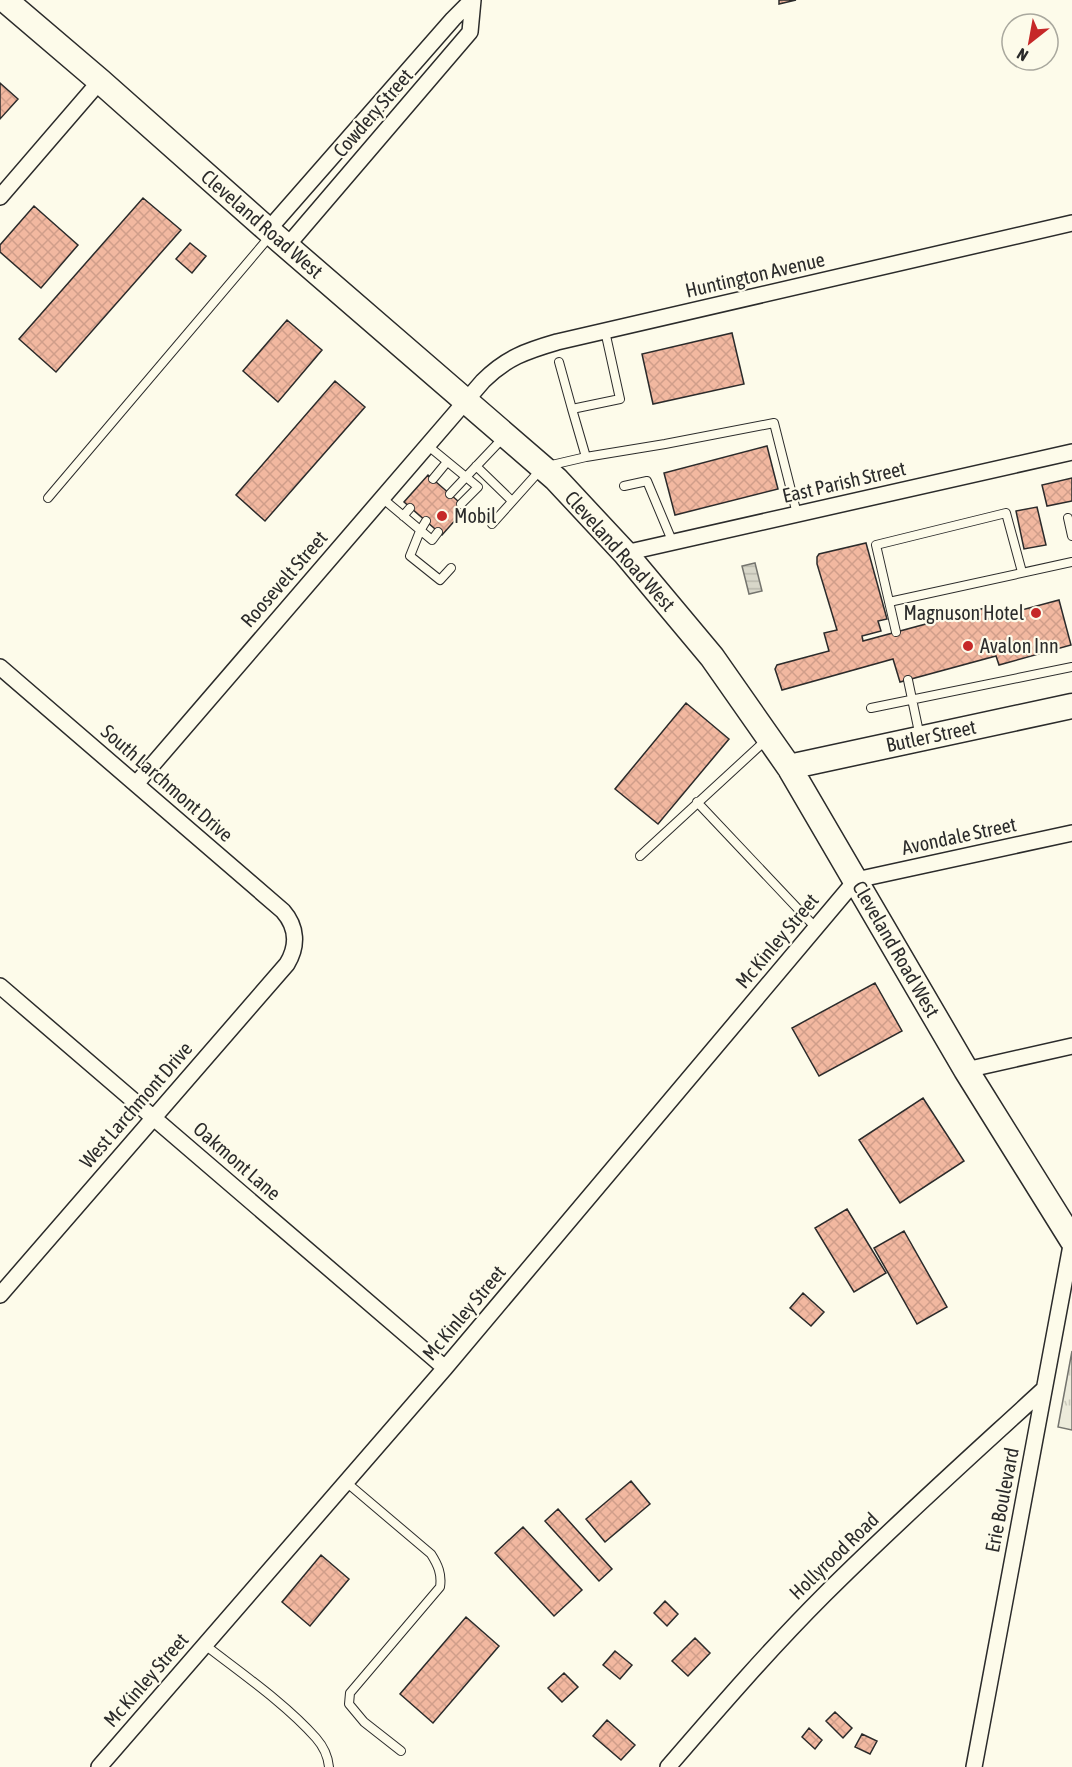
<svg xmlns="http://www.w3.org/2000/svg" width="1072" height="1767" font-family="'Asap Condensed',sans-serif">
  <defs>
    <pattern id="park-tufts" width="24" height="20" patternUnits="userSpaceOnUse" patternTransform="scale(1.5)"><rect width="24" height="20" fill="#ecebdb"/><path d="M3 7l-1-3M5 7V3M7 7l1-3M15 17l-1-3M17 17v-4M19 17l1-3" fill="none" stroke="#cbcabc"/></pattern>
    <pattern id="water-rules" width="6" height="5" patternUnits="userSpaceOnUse" patternTransform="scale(1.5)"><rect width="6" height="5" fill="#d8d7c9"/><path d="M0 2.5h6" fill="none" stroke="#bab9ad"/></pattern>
    <pattern id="building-cross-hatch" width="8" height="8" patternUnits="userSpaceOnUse" patternTransform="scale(1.5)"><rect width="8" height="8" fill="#f2b8a0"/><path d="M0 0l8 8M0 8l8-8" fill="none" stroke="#d09e8a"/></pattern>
  </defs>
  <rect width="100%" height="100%" fill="#fdfbea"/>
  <path fill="url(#park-tufts)" stroke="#74746e" stroke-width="1.5" d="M1072,1351V1430L1058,1427Z"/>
  <path fill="url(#water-rules)" stroke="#74746e" stroke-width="1.5" d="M755,563L762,591L749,594L742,566Z"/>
  <path fill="url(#building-cross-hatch)" stroke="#2b2b2b" stroke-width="1.5" d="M779,0H796L779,4Z
    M0,83L18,99L0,119Z
    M143,198L181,230L56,372L19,339Z
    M34,206L78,245L41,288L0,252V245Z
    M190,243L206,256L192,273L176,259Z
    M287,320L322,350L278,402L243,371Z
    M732,333L744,384L653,404L642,354Z
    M335,381L365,407L265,521L236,495Z
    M767,446L778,489L675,515L664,473Z
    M428,475L466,508L442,535L404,502Z
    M1072,478V501L1047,506L1042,485Z
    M1037,507L1046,545L1024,549L1016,511Z
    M866,543L887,619L878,621L881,631L862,636L863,641L985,608L988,619L1059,600L1071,645L999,665L996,656L900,682L893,659L782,690L775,669L777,665L829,651L824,633L837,630L817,564V557L819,554Z
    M686,703L729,739L658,824L615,789Z
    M875,983L902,1031L819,1076L792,1028Z
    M923,1098L964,1161L900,1203L859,1140Z
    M847,1209L886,1273L854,1292L815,1228Z
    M904,1231L947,1307L917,1324L874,1248Z
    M803,1293L824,1312L811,1326L790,1308Z
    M631,1481L650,1504L605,1542L586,1519Z
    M558,1509L612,1569L599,1581L545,1521Z
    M523,1527L582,1590L554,1616L495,1553Z
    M321,1555L349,1579L310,1626L282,1602Z
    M665,1601L678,1614L667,1626L654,1613Z
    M466,1617L499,1646L433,1723L400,1694Z
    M695,1638L710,1653L688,1676L672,1661Z
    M615,1651L632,1665L620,1679L603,1665Z
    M564,1673L578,1687L562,1702L548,1688Z
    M835,1712L852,1728L843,1738L826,1721Z
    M607,1720L635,1745L621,1760L593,1736Z
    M809,1728L822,1740L815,1749L802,1737Z
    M862,1734L877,1741L870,1754L855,1747Z"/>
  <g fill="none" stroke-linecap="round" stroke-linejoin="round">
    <defs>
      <path id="service" d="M559,362L572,409
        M427,445L466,477L502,439
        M586,457L572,409L620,399L605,331
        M476,466L512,501
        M433,479L447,462
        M624,486L647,481L673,543
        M450,494L466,477L478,487L461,504
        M48,498L271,235
        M382,498L432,540L438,532
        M403,516L410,508
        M1068,518L1072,536
        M426,521L420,531L410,556L440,580L451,568
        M492,524L543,467L586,457L665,444L774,423L797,514
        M889,602L1072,562
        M896,632L876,545L1006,513L1022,572
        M908,680L920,737
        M871,708L1072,667
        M697,802L816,928
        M640,856L765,741
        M346,1482L431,1554C438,1565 442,1574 440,1587L350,1693L349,1704L364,1722L401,1751
        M205,1645C241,1673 286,1704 316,1738C323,1746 328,1756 329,1767"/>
      <path id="minor" d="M0,197L100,81
        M268,230L453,19L472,0
        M287,246L470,32L473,0
        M625,553L1072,452
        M0,667L283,911C297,927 298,946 287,964L0,1295
        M136,784L483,381C506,358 526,351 557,342L1072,223
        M0,986L445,1368
        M966,1070L1072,1046
        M99,1767L445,1368L856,880L1072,833
        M668,1767C719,1708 769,1650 824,1595C895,1524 970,1457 1044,1389
        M974,1767L1072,1240"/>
      <path id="primary" d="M5,0L100,81L268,230L556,479L625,553L712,657L789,767L966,1070L1072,1240
        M789,767L1072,706"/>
    </defs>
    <use href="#service" stroke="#2b2b2b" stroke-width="10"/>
    <use href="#minor" stroke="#2b2b2b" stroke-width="18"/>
    <use href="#primary" stroke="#2b2b2b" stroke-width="27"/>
    <use href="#service" stroke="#fdfbea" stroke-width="8"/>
    <use href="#minor" stroke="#fdfbea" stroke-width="15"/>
    <use href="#primary" stroke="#fdfbea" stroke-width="24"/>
  </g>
  <g fill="#c62828" stroke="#fdfbea" stroke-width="2">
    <circle cx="442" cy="516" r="6"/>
    <circle cx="1036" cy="613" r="6"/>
    <circle cx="968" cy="646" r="6"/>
  </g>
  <g text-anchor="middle" stroke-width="4.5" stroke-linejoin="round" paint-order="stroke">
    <g font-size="20" fill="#2b2b2b" stroke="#fdfbea">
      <text transform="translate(373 113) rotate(-49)" y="7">Cowdery Street</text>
      <text transform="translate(262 224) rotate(41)" y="7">Cleveland Road West</text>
      <text transform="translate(755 275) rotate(-13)" y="7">Huntington Avenue</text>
      <text transform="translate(844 482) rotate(-13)" y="7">East Parish Street</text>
      <text transform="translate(620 551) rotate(48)" y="7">Cleveland Road West</text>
      <text transform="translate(284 579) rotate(-49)" y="7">Roosevelt Street</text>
      <text transform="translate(931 736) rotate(-12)" y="7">Butler Street</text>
      <text transform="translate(167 783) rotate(41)" y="7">South Larchmont Drive</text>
      <text transform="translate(959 836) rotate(-12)" y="7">Avondale Street</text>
      <text transform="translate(777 941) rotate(-50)" y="7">Mc Kinley Street</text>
      <text transform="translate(896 949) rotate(60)" y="7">Cleveland Road West</text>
      <text transform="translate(136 1105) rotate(-49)" y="7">West Larchmont Drive</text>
      <text transform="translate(237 1161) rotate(41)" y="7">Oakmont Lane</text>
      <text transform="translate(464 1313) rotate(-50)" y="7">Mc Kinley Street</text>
      <text transform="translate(1002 1500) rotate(-79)" y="7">Erie Boulevard</text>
      <text transform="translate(834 1556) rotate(-44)" y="7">Hollyrood Road</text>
      <text transform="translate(146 1680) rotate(-49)" y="7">Mc Kinley Street</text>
    </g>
    <g font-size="20" fill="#2b2b2b" stroke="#fdfbea" text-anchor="start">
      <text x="454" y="523">Mobil</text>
      <text x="1024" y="620" text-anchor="end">Magnuson Hotel</text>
      <text x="980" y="653">Avalon Inn</text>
    </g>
  </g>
  <g transform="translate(1030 42) rotate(211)"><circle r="28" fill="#fdfbea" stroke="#a9a89e" stroke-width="1.5"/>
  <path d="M0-4.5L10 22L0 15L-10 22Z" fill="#c62828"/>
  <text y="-9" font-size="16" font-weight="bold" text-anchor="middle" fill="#2b2b2b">N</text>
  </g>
</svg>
